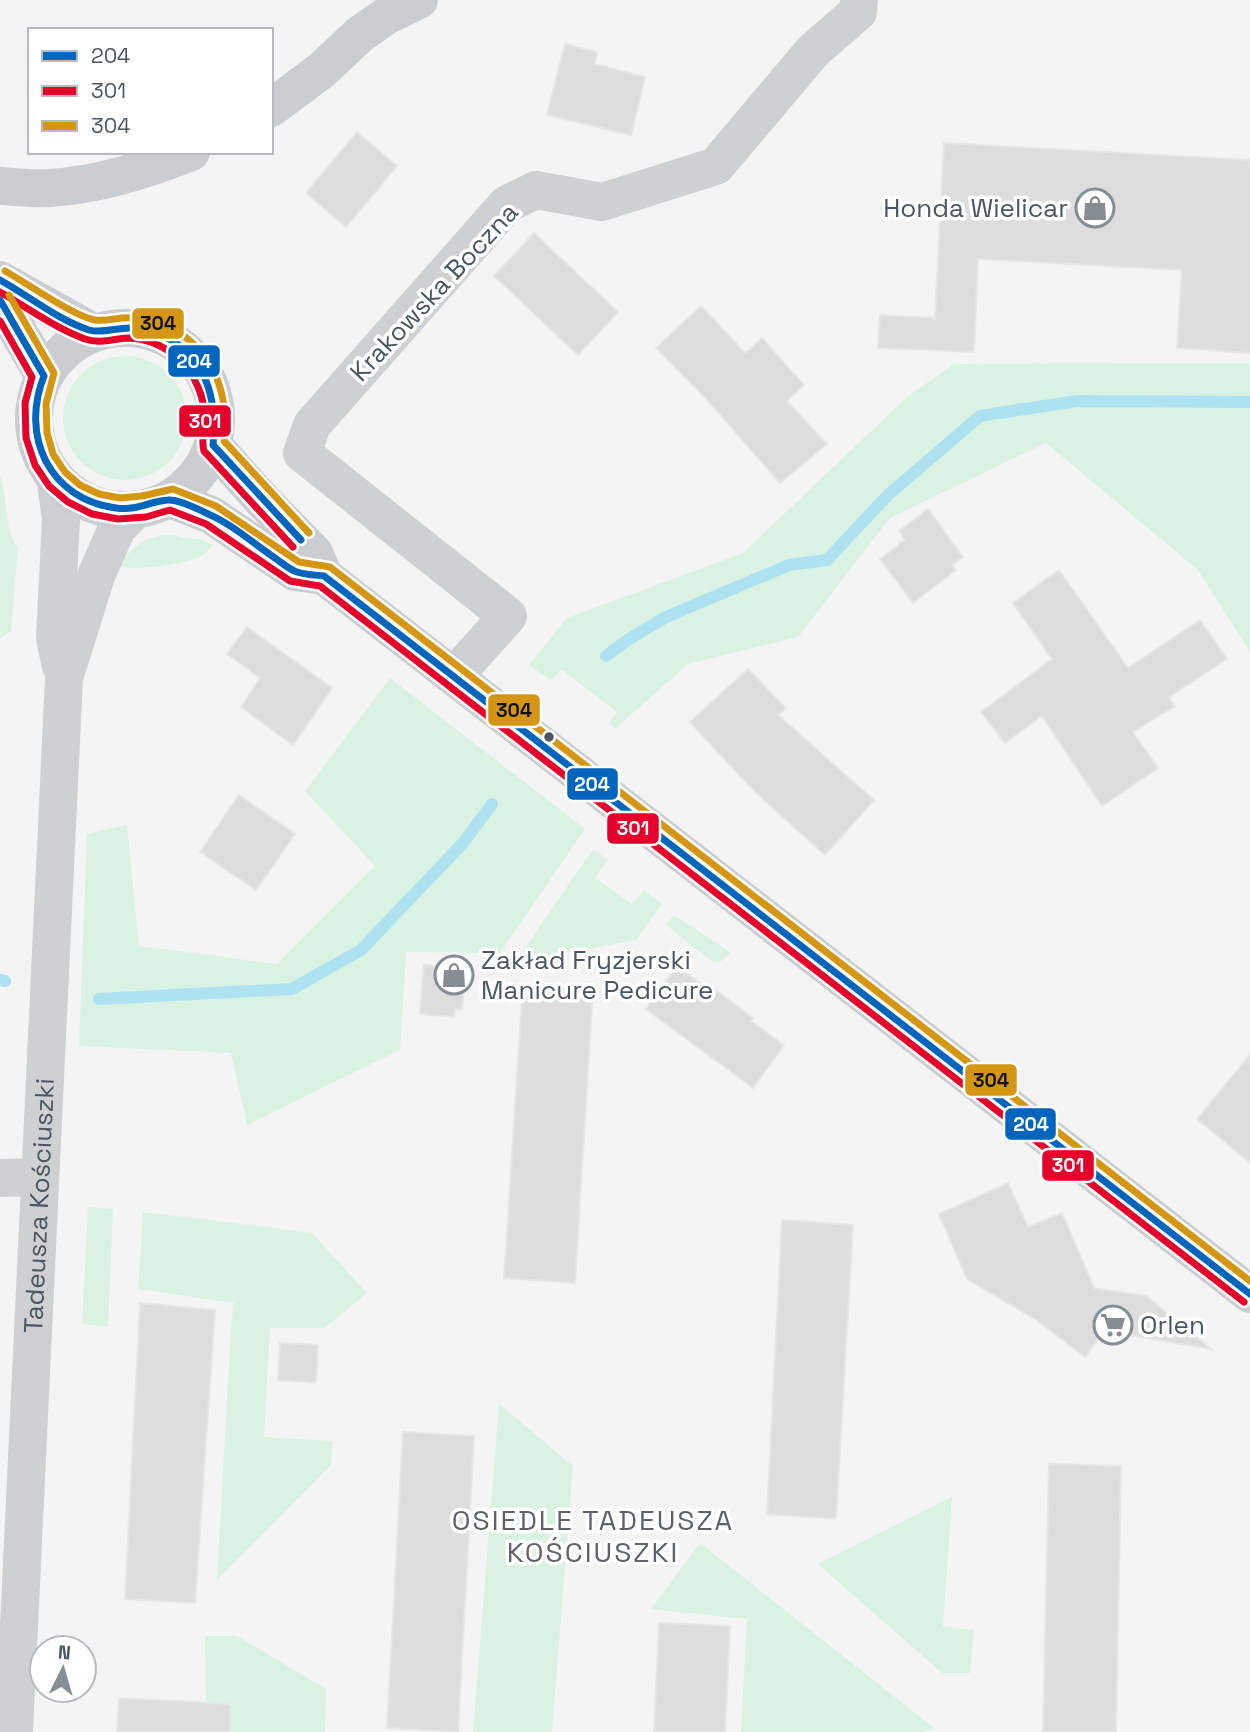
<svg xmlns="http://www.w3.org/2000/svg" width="1250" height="1732" font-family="'Space Grotesk',sans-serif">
  <rect width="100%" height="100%" fill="#f4f4f4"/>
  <path fill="#d9f2e3" d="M63 418a62 62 0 1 1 124 0a62 62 0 1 1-124 0Z
    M1250,363V652L1198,570L1046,443L890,518L798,637L688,664L615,729L609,722L617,712L562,670L550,680L529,665L567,618L743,553L907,397L954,364Z
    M0,476C9,499 2,527 18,547L11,631L0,639Z
    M170,535L202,540L213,545C209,549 206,554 201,556C186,564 135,571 119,567C131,547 146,535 170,535Z
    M390,678L585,829L500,953L406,952L400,1050L247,1125L231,1053L79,1046L87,834L127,825L139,946L277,964L375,866L305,791Z
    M593,849L608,860L595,878L632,904L644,890L662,904L636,940L527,960L521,954Z
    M674,915L730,952C726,959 723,962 713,962L666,925Z
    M88,1207L113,1209L108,1327L82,1324Z
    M143,1212L312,1233L367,1293L325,1328H270L264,1437L333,1441L331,1465L217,1580L231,1327L234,1303L138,1289Z
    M499,1404L573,1466L552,1732H473Z
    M952,1497L943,1627L974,1630L970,1673H942L818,1564Z
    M700,1543L934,1728L924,1732H741L747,1619L651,1609Z
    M205,1636H237L326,1689L325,1732H204L206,1704Z"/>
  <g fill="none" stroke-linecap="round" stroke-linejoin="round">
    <path stroke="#aee2f0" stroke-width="12" d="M606,656L629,639L666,617L789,565L827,560L888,495L980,416L1077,401L1250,402
      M0,980L5,981
      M99,999L292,989L361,950L463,843L492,804"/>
  </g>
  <path fill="#ddddde" stroke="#e5e6e7" stroke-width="2" d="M565,44L597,52L595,64L645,77L631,135L547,115Z
    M357,132L397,166L346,227L306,193Z
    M944,143L1250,160V353L1177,348L1182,270L978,259L974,352L878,348L880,315L935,318Z
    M534,233L618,312L578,355L494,276Z
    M701,306L745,353L762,338L804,385L787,401L827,444L780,483L709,402L656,348Z
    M928,509L963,557L952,565L956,570L913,603L880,559L905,540L899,531Z
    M1059,570L1128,668L1200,620L1227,659L1169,697L1175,706L1133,732L1158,768L1102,806L1042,716L1005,743L981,712L1052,659L1013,603Z
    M247,627L332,688L293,745L241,707L260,678L227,654Z
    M748,669L786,708L778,715L874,800L825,855L754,791L690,722Z
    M239,795L295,834L256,890L200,852Z
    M424,965L466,968L462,1009H455L454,1017L420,1014Z
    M677,966L707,988L709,985L753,1018L751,1021L784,1045L753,1088L646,1009Z
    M523,984L593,989L575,1283L504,1278Z
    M1250,1055V1163L1197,1119Z
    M1008,1183L1028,1227L1062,1213L1094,1288L1146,1296L1211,1349L1104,1331L1085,1357L1035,1319L967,1279L939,1214Z
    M782,1220L853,1225L836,1519L767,1514Z
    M140,1303L215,1310L195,1603L125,1599Z
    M280,1343L318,1345L316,1383L278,1380Z
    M403,1432L474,1436L458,1732L387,1728Z
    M1049,1464L1121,1466L1116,1732H1043Z
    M659,1623L730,1626L725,1732H654Z
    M119,1698L230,1704V1732H117Z"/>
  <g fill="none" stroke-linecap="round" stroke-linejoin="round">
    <g stroke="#ced0d2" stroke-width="38">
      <path d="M55,477L61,519L55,638L61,666"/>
      <path d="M454,676L508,616L302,453L312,425L507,204L536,190L602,202L716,166L813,51L858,12L859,0"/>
      <path d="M0,1178L39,1177"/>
      <path id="s1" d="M14,1732L64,678L96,576L117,528L135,510"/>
    </g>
    <path stroke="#caced1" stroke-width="38" d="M271,108L322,70L359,35L386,16L419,0
      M0,186C16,187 33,189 49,188C99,185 145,170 191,152
      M0,280L93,332
      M0,300L44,376
      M34 419a91 91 0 1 1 182 0a91 91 0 1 1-182 0Z
      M213,445L263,501L314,553L324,576L1250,1294
      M170,499L211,515L295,572L324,576"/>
    <defs>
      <path id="bus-1" d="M0,280C29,296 58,320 89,330C103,334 118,327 132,328C197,335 219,387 213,445L301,540
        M0,300L44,376C20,436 49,499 116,508C138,511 150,501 168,500C179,499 198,509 208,514C232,524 254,544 275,558C282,563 290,570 297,572C306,575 315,575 324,576L1250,1294"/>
      <path id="bus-2" d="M0,292C28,308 55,328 85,339C99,344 113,339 127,338C158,338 187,359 198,387C203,398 205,412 205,424C204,433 201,442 204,451L293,547
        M0,321L32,377L25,403L26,438L35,465L49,486L68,502L92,514L118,519L146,517L170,510L206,524L290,581L320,586L1244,1302"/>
      <path id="bus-3" d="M5,271C25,282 75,317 95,320C108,322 121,316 133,318C200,325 231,379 224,441L309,533
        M9,295L54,373L46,404L47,433L53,454L65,472L80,485L99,494L120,498L142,496L173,489L216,506L299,562L330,567L1250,1281"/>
    </defs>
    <use href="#bus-1" stroke="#fff" stroke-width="12"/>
    <use href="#bus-2" stroke="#fff" stroke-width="12"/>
    <use href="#bus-3" stroke="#fff" stroke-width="12"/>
    <use href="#bus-1" stroke="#0065bd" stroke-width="7"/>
    <use href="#bus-2" stroke="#e4002b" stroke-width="7"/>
    <use href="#bus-3" stroke="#d49613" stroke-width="7"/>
  </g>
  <defs>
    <symbol id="shop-ring" viewBox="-11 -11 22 22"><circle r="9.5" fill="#fff" stroke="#868d94" stroke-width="1.5"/><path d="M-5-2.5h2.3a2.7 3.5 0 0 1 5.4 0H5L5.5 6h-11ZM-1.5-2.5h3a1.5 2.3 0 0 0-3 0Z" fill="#868d94"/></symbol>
    <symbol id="supermarket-ring" viewBox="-11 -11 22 22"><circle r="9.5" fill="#fff" stroke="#868d94" stroke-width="1.5"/><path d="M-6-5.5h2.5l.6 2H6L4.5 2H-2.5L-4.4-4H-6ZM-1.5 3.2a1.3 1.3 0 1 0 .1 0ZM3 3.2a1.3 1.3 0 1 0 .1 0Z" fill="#868d94"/></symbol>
  </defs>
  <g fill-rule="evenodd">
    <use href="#shop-ring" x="1073" y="186" width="44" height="44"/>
    <use href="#shop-ring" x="432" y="953" width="44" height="44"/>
    <use href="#supermarket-ring" x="1091" y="1303" width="44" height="44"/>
  </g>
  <circle fill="#4a5661" stroke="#fff" stroke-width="2.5" cx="549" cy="737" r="6"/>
  <g text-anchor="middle" stroke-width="7" stroke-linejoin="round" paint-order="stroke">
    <g font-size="26" fill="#4a5661" stroke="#fff" text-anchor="start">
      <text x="1068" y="217" text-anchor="end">Honda Wielicar</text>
      <text x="481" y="969">Zakład Fryzjerski<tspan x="481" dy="30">Manicure Pedicure</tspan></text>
      <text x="1140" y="1334">Orlen</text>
    </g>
    <g font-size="26" fill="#4a5661" stroke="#fff">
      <text transform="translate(434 292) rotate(-47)" y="9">Krakowska Boczna</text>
      <text dy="9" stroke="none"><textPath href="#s1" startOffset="527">Tadeusza Kościuszki</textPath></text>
    </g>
    <g font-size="28" letter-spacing="2" fill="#5f6368" stroke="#fff">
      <text x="593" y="1530">OSIEDLE TADEUSZA<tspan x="593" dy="32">KOŚCIUSZKI</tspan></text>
    </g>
  </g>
  <g stroke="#fff" stroke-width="2.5">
    <rect x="131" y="307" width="54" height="33" rx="7" fill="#d49613"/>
    <rect x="167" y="344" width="54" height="34" rx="7" fill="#0065bd"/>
    <rect x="178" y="404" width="54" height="34" rx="7" fill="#e4002b"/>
    <rect x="487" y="693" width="54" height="34" rx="7" fill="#d49613"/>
    <rect x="566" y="767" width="53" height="34" rx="7" fill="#0065bd"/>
    <rect x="606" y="812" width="54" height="33" rx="7" fill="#e4002b"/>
    <rect x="964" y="1063" width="54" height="34" rx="7" fill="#d49613"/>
    <rect x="1004" y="1107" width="53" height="34" rx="7" fill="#0065bd"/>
    <rect x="1041" y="1149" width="54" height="33" rx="7" fill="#e4002b"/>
  </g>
  <g font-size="19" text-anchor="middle" font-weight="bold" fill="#fff">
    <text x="194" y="368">204</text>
    <text x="205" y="428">301</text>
    <text x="592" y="791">204</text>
    <text x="633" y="835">301</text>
    <text x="1031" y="1131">204</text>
    <text x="1068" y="1172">301</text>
  </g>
  <g font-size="19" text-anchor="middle" font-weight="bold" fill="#111">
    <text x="158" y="330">304</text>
    <text x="514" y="717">304</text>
    <text x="991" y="1087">304</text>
  </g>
  <rect x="28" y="28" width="245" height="126" fill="#ffffff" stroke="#b7bbc0" stroke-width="2"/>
  <rect x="42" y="51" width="35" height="10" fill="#0065bd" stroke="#b7bbc0" stroke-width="2"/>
  <text x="91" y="63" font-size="21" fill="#4a5661">204</text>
  <rect x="42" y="86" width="35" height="10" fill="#e4002b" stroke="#b7bbc0" stroke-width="2"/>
  <text x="91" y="98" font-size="21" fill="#4a5661">301</text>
  <rect x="42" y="121" width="35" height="10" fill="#d49613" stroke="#b7bbc0" stroke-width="2"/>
  <text x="91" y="133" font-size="21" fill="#4a5661">304</text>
  <g transform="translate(63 1669) rotate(5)"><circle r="33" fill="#ffffff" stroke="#b7bbc0" stroke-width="2"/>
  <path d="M0-5L12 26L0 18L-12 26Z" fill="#868d94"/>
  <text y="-10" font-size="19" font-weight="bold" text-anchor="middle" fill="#4a5661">N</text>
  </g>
</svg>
